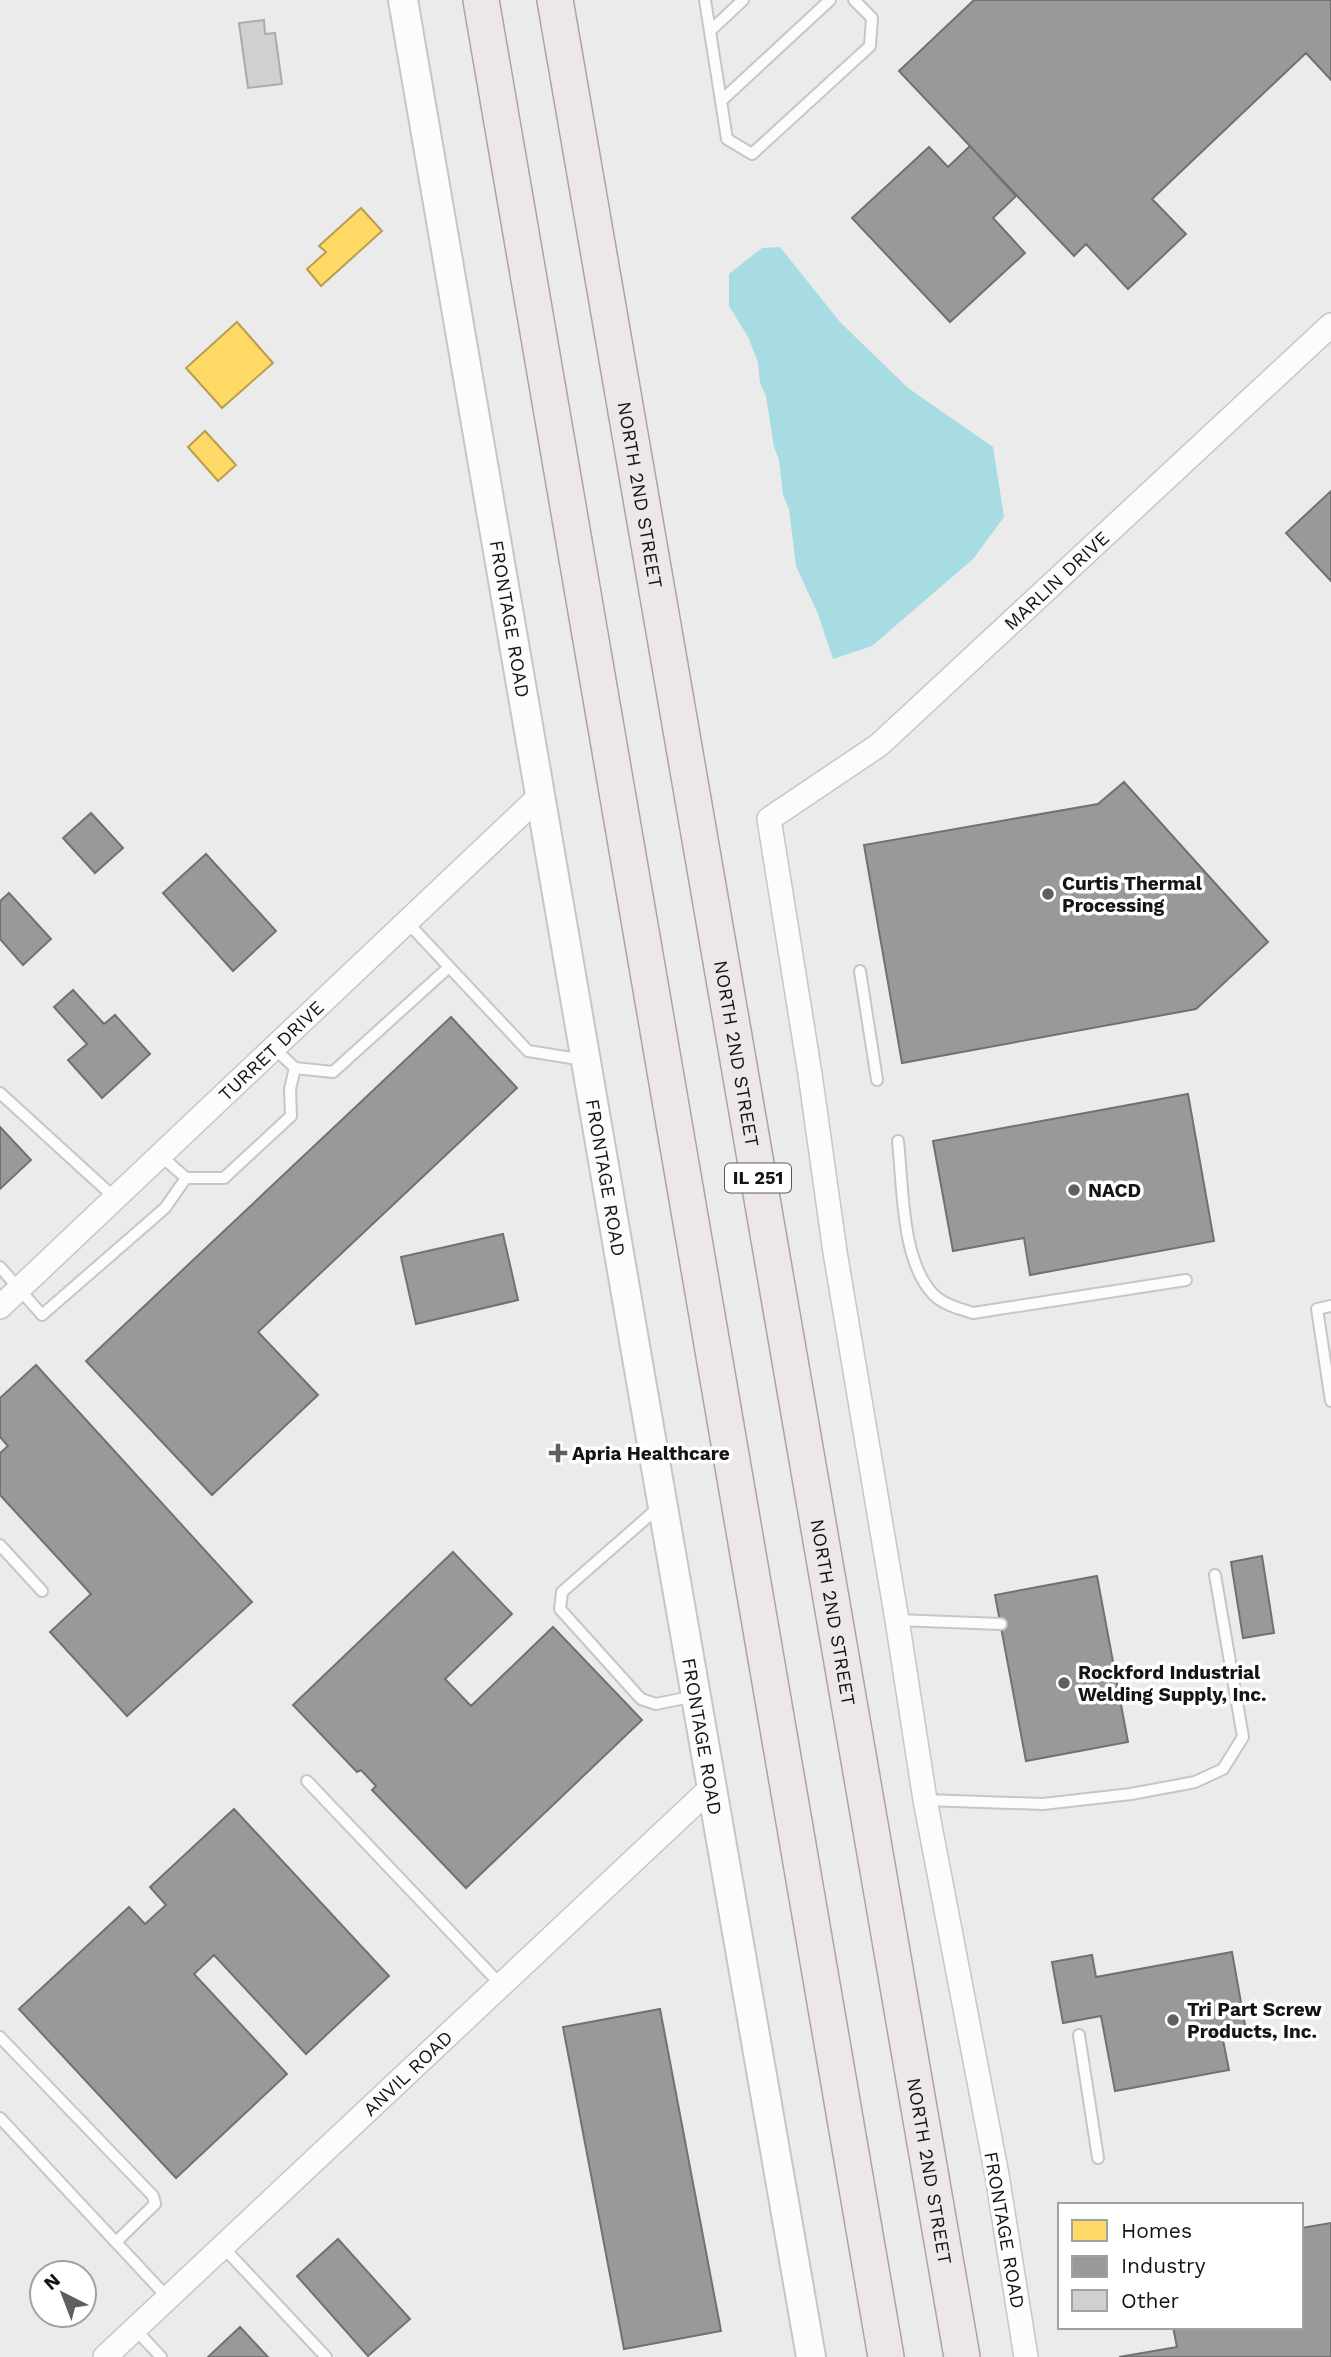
<svg xmlns="http://www.w3.org/2000/svg" width="1331" height="2357" font-family="'Work Sans',sans-serif">
  <rect width="100%" height="100%" fill="#ebebeb"/>
  <path fill="#a6dce2" d="M780,247L840,322L908,388L993,447L1004,517L973,559L872,646L833,659L818,614L796,566L789,509L783,495L779,460L774,447L766,396L760,383L758,362L748,337L729,306V274L762,248Z"/>
  <path fill="#ffd966" stroke="#b89e4d" stroke-width="2" d="M361,208L382,231L321,286L307,269L326,252L319,246Z
    M237,322L273,363L222,408L186,368Z
    M205,431L236,465L218,481L188,447Z"/>
  <path fill="#999" stroke="#717171" stroke-width="2" d="M974,0H1331V80L1306,53L1152,199L1186,234L1128,289L1086,244L1074,256L899,71Z
    M970,146L1016,196L993,218L1025,253L950,322L852,218L929,147L948,167Z
    M1331,491V581L1286,533Z
    M1124,782L1268,942L1196,1009L902,1063L864,845L1098,804Z
    M91,813L123,848L95,873L63,838Z
    M206,854L276,931L233,971L163,893Z
    M9,893L51,939L23,965L0,939V901Z
    M73,990L104,1024L115,1015L150,1054L102,1098L68,1060L87,1044L54,1007Z
    M451,1017L517,1088L258,1332L318,1395L212,1495L86,1361Z
    M1188,1094L1214,1241L1030,1275L1024,1238L953,1251L933,1141Z
    M0,1127L31,1160L0,1189Z
    M503,1234L518,1300L416,1324L401,1257Z
    M36,1365L252,1602L127,1716L50,1632L91,1594L0,1495V1453L8,1446L0,1437V1398Z
    M453,1552L512,1614L445,1679L471,1706L553,1627L642,1720L466,1888L372,1790L376,1786L361,1770L357,1772L293,1705Z
    M1262,1556L1274,1633L1243,1638L1231,1562Z
    M1097,1576L1128,1742L1026,1761L995,1595Z
    M234,1809L389,1976L306,2054L214,1955L194,1974L287,2074L176,2178L19,2009L129,1907L145,1924L166,1905L150,1887Z
    M1232,1952L1245,2025L1221,2030L1229,2070L1115,2091L1101,2016L1063,2023L1052,1962L1092,1955L1096,1977Z
    M660,2009L721,2331L624,2349L563,2027Z
    M1331,2223V2357H1119L1177,2347L1173,2327H1301V2228Z
    M338,2239L410,2319L368,2356L297,2276Z
    M240,2327L268,2357H208Z"/>
  <path fill="#d0d0cf" stroke="#ababab" stroke-width="2" d="M264,20L265,34L275,33L282,84L248,88L239,23Z"/>
  <g fill="none" stroke-linecap="round" stroke-linejoin="round">
    <defs>
      <path id="service" d="M705,0L727,139L752,154L870,46L872,18L854,0
        M710,31L743,0
        M721,101L830,0
        M407,922L528,1051L584,1060
        M860,971L877,1080
        M274,1048L295,1068L333,1072L449,967
        M0,1093L115,1198
        M898,1141C903,1186 901,1262 934,1295C944,1305 961,1309 973,1313L1186,1280
        M160,1155L186,1178H224L291,1116L290,1089L295,1068
        M0,1267L42,1315L165,1208L186,1178
        M1331,1306L1317,1309L1331,1401
        M659,1507L562,1592L560,1609L641,1699L656,1704L695,1696
        M0,1545L42,1591
        M897,1620L1001,1624
        M307,1781L501,1985
        M925,1800L1043,1804L1131,1794L1195,1782L1223,1769L1243,1737L1215,1575
        M1079,2035L1098,2158
        M0,2037L153,2196L155,2204L116,2242
        M0,2118L168,2298
        M222,2246L326,2357
        M135,2329L161,2357"/>
      <g id="minor">
        <path id="s1" d="M0,1307L542,794"/>
        <path id="s2" d="M105,2357L711,1788"/>
        <path id="s3" d="M1026,2357L997,2175L925,1800L897,1620L835,1252L810,1074L769,819L879,745L1331,325"/>
      </g>
      <g id="tertiary">
        <path id="s4" d="M403,0C540,785 672,1572 811,2357"/>
      </g>
      <g id="primary">
        <path d="M481,0L886,2357"/>
        <path id="s5" d="M555,0L962,2357"/>
      </g>
    </defs>
    <use href="#service" stroke="#c6c6c6" stroke-width="14"/>
    <use href="#minor" stroke="#c6c6c6" stroke-width="26"/>
    <use href="#tertiary" stroke="#c6c6c6" stroke-width="32"/>
    <use href="#primary" stroke="#afa2a4" stroke-width="38"/>
    <use href="#service" stroke="#fcfcfc" stroke-width="10"/>
    <use href="#minor" stroke="#fcfcfc" stroke-width="23"/>
    <use href="#tertiary" stroke="#fcfcfc" stroke-width="28"/>
    <use href="#primary" stroke="#eee7e7" stroke-width="35"/>
  </g>
  <g fill="#5f5f5f" stroke="#fff" stroke-width="2.5">
    <circle cx="1048" cy="894" r="7"/>
    <circle cx="1074" cy="1190" r="7"/>
    <path d="M554.5 1442.5h7v7h7v7h-7v7h-7v-7h-7v-7h7z"/>
    <circle cx="1064" cy="1683" r="7"/>
    <circle cx="1173" cy="2020" r="7"/>
  </g>
  <g text-anchor="middle" stroke-width="7" stroke-linejoin="round" paint-order="stroke">
    <rect fill="#fff" stroke="#5a5a5a" stroke-width="2" x="725" y="1163.5" width="66" height="29" rx="5"/>
    <g font-size="18" font-weight="bold" fill="#141414">
      <text x="758" y="1184">IL 251</text>
    </g>
    <g font-size="19" fill="#141414" stroke="#fff">
      <text dy="7" stroke="none"><textPath href="#s5" startOffset="502">NORTH 2ND STREET</textPath></text>
      <text dy="7" stroke="none"><textPath href="#s3" startOffset="1934">MARLIN DRIVE</textPath></text>
      <text dy="7" stroke="none"><textPath href="#s4" startOffset="628">FRONTAGE ROAD</textPath></text>
      <text dy="7" stroke="none"><textPath href="#s1" startOffset="373">TURRET DRIVE</textPath></text>
      <text dy="7" stroke="none"><textPath href="#s5" startOffset="1069">NORTH 2ND STREET</textPath></text>
      <text dy="7" stroke="none"><textPath href="#s4" startOffset="1195">FRONTAGE ROAD</textPath></text>
      <text dy="7" stroke="none"><textPath href="#s5" startOffset="1636">NORTH 2ND STREET</textPath></text>
      <text dy="7" stroke="none"><textPath href="#s4" startOffset="1762">FRONTAGE ROAD</textPath></text>
      <text dy="7" stroke="none"><textPath href="#s2" startOffset="415">ANVIL ROAD</textPath></text>
      <text dy="7" stroke="none"><textPath href="#s5" startOffset="2203">NORTH 2ND STREET</textPath></text>
      <text transform="translate(1005 2230) rotate(80)" y="7">FRONTAGE ROAD</text>
    </g>
    <g font-size="19" font-weight="bold" fill="#141414" stroke="#fff" text-anchor="start">
      <text x="1062" y="890">Curtis Thermal<tspan x="1062" dy="22">Processing</tspan></text>
      <text x="1088" y="1197">NACD</text>
      <text x="572" y="1460">Apria Healthcare</text>
      <text x="1078" y="1679">Rockford Industrial<tspan x="1078" dy="22">Welding Supply, Inc.</tspan></text>
      <text x="1187" y="2016">Tri Part Screw<tspan x="1187" dy="22">Products, Inc.</tspan></text>
    </g>
  </g>
  <rect x="1058" y="2203" width="245" height="126" fill="#ffffff" stroke="#a1a1a1" stroke-width="2"/>
  <rect x="1072" y="2220" width="35" height="21" fill="#ffd966" stroke="#a1a1a1" stroke-width="2"/>
  <text x="1121" y="2238" font-size="21" fill="#141414">Homes</text>
  <rect x="1072" y="2256" width="35" height="21" fill="#999999" stroke="#a1a1a1" stroke-width="2"/>
  <text x="1121" y="2273" font-size="21" fill="#141414">Industry</text>
  <rect x="1072" y="2290" width="35" height="21" fill="#d0d0cf" stroke="#a1a1a1" stroke-width="2"/>
  <text x="1121" y="2308" font-size="21" fill="#141414">Other</text>
  <g transform="translate(63 2294) rotate(318)"><circle r="33" fill="#ffffff" stroke="#a1a1a1" stroke-width="2"/>
  <path d="M0-5L12 26L0 18L-12 26Z" fill="#5f5f5f"/>
  <text y="-10" font-size="19" font-weight="bold" text-anchor="middle" fill="#141414">N</text>
  </g>
</svg>
